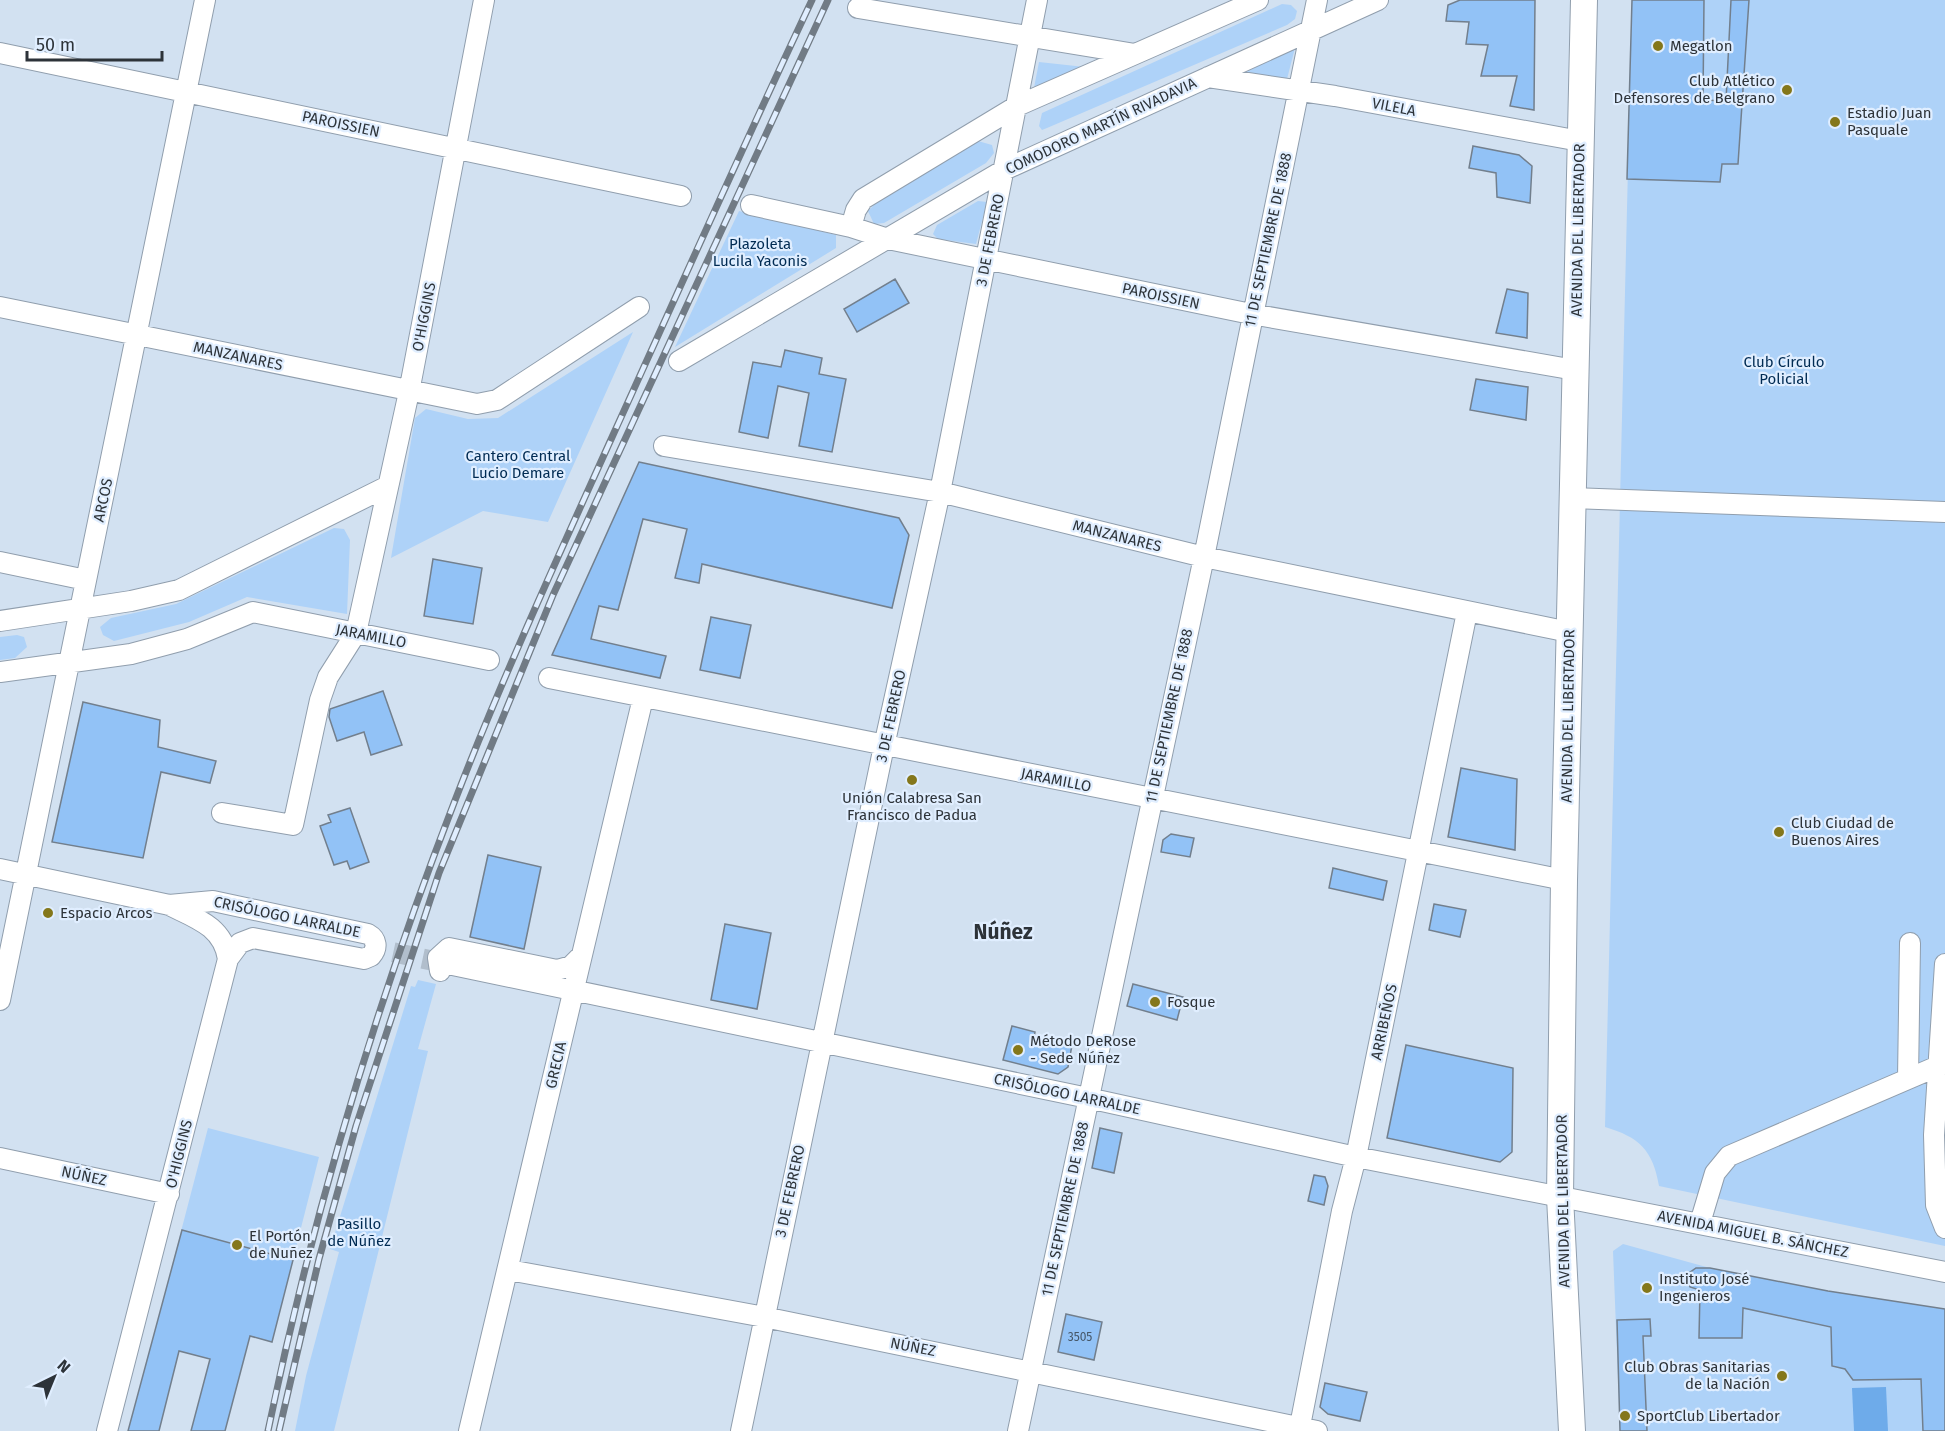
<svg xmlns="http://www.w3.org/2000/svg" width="1945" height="1431" font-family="'Fira Sans',sans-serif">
  <rect width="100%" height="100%" fill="#d2e1f1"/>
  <path fill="#aed2f8" d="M1632,0H1945V1246L1659,1186C1653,1150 1639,1137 1605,1127Z
    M1282,4L1291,5L1297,11L1295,19L1287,25L1047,128L1042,130L1039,126L1042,113Z
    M1295,48L1287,79L1244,73Z
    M1039,62L1085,67L1033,93Z
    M978,141L992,145L994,153L986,163L884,223L874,224L868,211L874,205Z
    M978,201L987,202L976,244L938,239L933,234L937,225Z
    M739,211L836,235V248L675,347Z
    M633,332L548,522L483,511L391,558L415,418L426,409L468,419L498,418Z
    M334,528L344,529L350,540L347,614L247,597L189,622L114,641L103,635L100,627L111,618L176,604Z
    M17,635L24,637L27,647L15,658L0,660V637Z
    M418,980L436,984L418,1049L428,1051L334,1431H295L306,1376L339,1252L330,1249L411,986L415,987Z
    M208,1128L319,1157L272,1342L160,1312Z
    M1623,1244L1710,1268L1830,1292L1945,1309V1431H1620L1613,1251Z"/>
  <path fill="#6eabea" d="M1886,1387L1888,1431H1854L1852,1388Z"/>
  <path fill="#92c2f6" stroke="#727f8d" stroke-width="1.5" d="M1460,0H1535L1534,110L1510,106L1517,76H1481L1488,45L1466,44L1469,22L1446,21L1448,5Z
    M1632,0H1704L1703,100L1726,101L1731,0H1749L1738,164H1722L1720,182L1627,179Z
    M1473,146L1519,155L1532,166L1530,203L1497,197L1496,173L1469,168Z
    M895,279L909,303L857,332L844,309Z
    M1507,289L1528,293L1527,338L1496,333Z
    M785,350L822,358L819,374L846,379L832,452L799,446L809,393L778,386L768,438L739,432L753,362L781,367Z
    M1476,379L1528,387L1526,420L1470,410Z
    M639,462L899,518L909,535L892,608L702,564L699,583L675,578L687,529L643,519L618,610L599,606L591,639L666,656L660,678L552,655Z
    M433,559L482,568L473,624L424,616Z
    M711,617L751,625L740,678L700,670Z
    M383,691L402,745L371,755L364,732L337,741L329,717L330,709Z
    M83,702L160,720L158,747L216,761L210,783L161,772L143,858L52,842Z
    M1461,768L1517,779L1515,850L1448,837Z
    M350,808L369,862L350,869L347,861L334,865L320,826L331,822L328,815Z
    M1171,834L1194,838L1190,857L1161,852L1163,840Z
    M488,855L541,867L524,949L470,937Z
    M1333,868L1387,881L1383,900L1329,888Z
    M1434,904L1466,910L1460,937L1429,930Z
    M725,924L771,933L757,1009L711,1000Z
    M1133,984L1183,997L1177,1020L1127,1006Z
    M1012,1026L1035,1032L1034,1037L1072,1045L1068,1067L1058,1074L1003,1060Z
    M1406,1045L1513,1068L1512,1152L1500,1162L1387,1138Z
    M1100,1128L1122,1133L1114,1173L1092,1168Z
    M1314,1175L1325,1177L1328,1186L1324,1205L1308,1201Z
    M182,1230L293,1260L272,1342L250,1336L225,1431H191L210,1359L179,1351L159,1431H128Z
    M1696,1268H1710L1828,1291L1945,1309V1431H1923L1921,1379L1853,1380L1845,1369L1832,1366L1831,1327L1743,1308L1742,1338H1699L1700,1290L1690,1287L1686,1275Z
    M1066,1314L1102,1322L1094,1360L1058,1352Z
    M1650,1319L1651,1336H1643L1647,1431H1620L1617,1320Z
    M1325,1383L1367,1392L1360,1421L1328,1414L1320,1407Z"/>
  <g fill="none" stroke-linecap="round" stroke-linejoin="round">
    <path stroke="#b1becc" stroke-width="20" stroke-dasharray="20 10" stroke-linecap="butt" d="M364,946L443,963"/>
    <defs>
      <path id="minor" d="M858,8L1135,54
        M0,53L681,196
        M1208,77L1335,96L1580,141
        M751,205L851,227L888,239L1251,314L1575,370
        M851,227L856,210L863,199L1017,106L1258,0
        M0,307L477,404L497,400L639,307
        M679,361L1004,170L1378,0
        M664,446L940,492L1204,557L1569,632
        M1572,498L1945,512
        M0,562L86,580
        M0,621L131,601L179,590L388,486
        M0,672L131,654L187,639L253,612L489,660
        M549,678L1564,880
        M222,813L293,825L320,700L328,677L356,633L409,392L484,0
        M0,869L179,907
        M169,905L213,901L368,934C377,939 378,948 371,956L364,959L253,938L240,943L228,959
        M443,963L1088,1098L1356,1157L1945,1272
        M1945,964L1934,1135L1936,1205L1945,1228
        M440,971L438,958L449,948L557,970L571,966L581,956
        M0,1000L205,0
        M1908,1079L1910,943
        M0,1158L169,1194
        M1700,1223L1715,1173L1729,1156L1945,1063
        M509,1270L764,1317L1317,1431
        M107,1431L228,959C223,926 195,918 169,905
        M469,1431L643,698
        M741,1431L884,746L940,492L1037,0
        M1018,1431L1204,557L1317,0
        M1299,1431L1342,1211L1356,1157L1467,612"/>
      <path id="major" d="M1572,1431L1560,1197L1564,880L1584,0"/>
    </defs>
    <use href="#minor" stroke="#909ead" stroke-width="22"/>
    <use href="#major" stroke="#909ead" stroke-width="28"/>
    <use href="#minor" stroke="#fff" stroke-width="20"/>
    <use href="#major" stroke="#fff" stroke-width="26"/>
    <defs>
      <path id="rail" d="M268,1431C312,1217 375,1007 454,803C502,678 558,557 613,435C679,290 744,144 812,0
        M279,1431L319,1259L356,1126L439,873L553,595L828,0"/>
    </defs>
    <use href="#rail" stroke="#717b85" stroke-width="7"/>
    <use href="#rail" stroke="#e0eeff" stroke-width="4.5" stroke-dasharray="14" stroke-linecap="butt"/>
  </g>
  <g fill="#84771b" stroke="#e0eeff" stroke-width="2">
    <circle cx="1658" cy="46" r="6"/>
    <circle cx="1787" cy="90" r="6"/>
    <circle cx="1835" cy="122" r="6"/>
    <circle cx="912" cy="780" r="6"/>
    <circle cx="1779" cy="832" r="6"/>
    <circle cx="48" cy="913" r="6"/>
    <circle cx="1155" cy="1002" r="6"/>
    <circle cx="1018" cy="1050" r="6"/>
    <circle cx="237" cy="1245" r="6"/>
    <circle cx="1647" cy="1288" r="6"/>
    <circle cx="1782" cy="1376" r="6"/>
    <circle cx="1625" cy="1416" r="6"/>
  </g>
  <g text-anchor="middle" stroke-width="4.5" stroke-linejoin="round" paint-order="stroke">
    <g font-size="12" fill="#465768">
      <text x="1080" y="1341">3505</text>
    </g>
    <g font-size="15" fill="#2d3339" stroke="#e0eeff" text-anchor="start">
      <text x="1670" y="51">Megatlon</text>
      <text x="1775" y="86" text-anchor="end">Club Atlético<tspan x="1775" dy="17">Defensores de Belgrano</tspan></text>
      <text x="1847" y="118">Estadio Juan<tspan x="1847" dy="17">Pasquale</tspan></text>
      <text x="912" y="803" text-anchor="middle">Unión Calabresa San<tspan x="912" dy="17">Francisco de Padua</tspan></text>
      <text x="1791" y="828">Club Ciudad de<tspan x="1791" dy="17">Buenos Aires</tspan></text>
      <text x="60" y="918">Espacio Arcos</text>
      <text x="1167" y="1007">Fosque</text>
      <text x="1030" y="1046">Método DeRose<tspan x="1030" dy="17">- Sede Núñez</tspan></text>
      <text x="249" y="1241">El Portón<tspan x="249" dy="17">de Nuñez</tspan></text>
      <text x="1659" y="1284">Instituto José<tspan x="1659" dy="17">Ingenieros</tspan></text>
      <text x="1770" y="1372" text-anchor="end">Club Obras Sanitarias<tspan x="1770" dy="17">de la Nación</tspan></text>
      <text x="1637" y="1421">SportClub Libertador</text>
    </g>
    <g font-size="15" fill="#2d3339" stroke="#e0eeff">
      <text transform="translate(1394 107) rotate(11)" y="5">VILELA</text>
      <text transform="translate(341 124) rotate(12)" y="5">PAROISSIEN</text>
      <text transform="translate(1101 126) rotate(-25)" y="5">COMODORO MARTÍN RIVADAVIA</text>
      <text transform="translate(1578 230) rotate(-89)" y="5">AVENIDA DEL LIBERTADOR</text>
      <text transform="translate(990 240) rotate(-79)" y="5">3 DE FEBRERO</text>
      <text transform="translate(1268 240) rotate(-78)" y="5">11 DE SEPTIEMBRE DE 1888</text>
      <text transform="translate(1161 296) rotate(12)" y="5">PAROISSIEN</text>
      <text transform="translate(424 317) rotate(-79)" y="5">O'HIGGINS</text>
      <text transform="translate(238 356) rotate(12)" y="5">MANZANARES</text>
      <text transform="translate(103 500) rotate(-78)" y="5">ARCOS</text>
      <text transform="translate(1117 536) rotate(14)" y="5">MANZANARES</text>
      <text transform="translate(371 636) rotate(11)" y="5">JARAMILLO</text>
      <text transform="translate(891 716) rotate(-78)" y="5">3 DE FEBRERO</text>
      <text transform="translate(1169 716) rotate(-78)" y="5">11 DE SEPTIEMBRE DE 1888</text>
      <text transform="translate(1568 716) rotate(-89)" y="5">AVENIDA DEL LIBERTADOR</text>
      <text transform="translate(1056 780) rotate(11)" y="5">JARAMILLO</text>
      <text transform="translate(287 917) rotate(12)" y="5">CRISÓLOGO LARRALDE</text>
      <text transform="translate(1384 1022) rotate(-78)" y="5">ARRIBEÑOS</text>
      <text transform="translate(556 1065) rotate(-77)" y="5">GRECIA</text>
      <text transform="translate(1067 1094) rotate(12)" y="5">CRISÓLOGO LARRALDE</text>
      <text transform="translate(179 1154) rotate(-76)" y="5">O'HIGGINS</text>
      <text transform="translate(84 1176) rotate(12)" y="5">NÚÑEZ</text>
      <text transform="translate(790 1191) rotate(-78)" y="5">3 DE FEBRERO</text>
      <text transform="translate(1563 1201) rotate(-91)" y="5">AVENIDA DEL LIBERTADOR</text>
      <text transform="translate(1065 1209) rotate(-78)" y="5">11 DE SEPTIEMBRE DE 1888</text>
      <text transform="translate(1753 1234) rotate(11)" y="5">AVENIDA MIGUEL B. SÁNCHEZ</text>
      <text transform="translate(913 1347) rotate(11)" y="5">NÚÑEZ</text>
    </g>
    <g font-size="15" fill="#002b53" stroke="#e0eeff">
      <text x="760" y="249">Plazoleta<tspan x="760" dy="17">Lucila Yaconis</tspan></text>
      <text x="1784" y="367">Club Círculo<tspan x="1784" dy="17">Policial</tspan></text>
      <text x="518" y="461">Cantero Central<tspan x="518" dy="17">Lucio Demare</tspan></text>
      <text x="359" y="1229">Pasillo<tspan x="359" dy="17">de Núñez</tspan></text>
    </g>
    <g font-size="21" font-weight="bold" fill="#2d3339" stroke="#e0eeff">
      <text x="1003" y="939">Núñez</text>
    </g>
  </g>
  <g transform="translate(54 1377) rotate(43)" stroke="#e0eeff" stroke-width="4.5" paint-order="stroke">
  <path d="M0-4.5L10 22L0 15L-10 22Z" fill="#2d3339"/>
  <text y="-9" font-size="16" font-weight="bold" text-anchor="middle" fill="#2d3339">N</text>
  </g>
  <path d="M27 51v9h135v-9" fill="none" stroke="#2d3339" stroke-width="3"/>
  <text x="36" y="51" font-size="18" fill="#2d3339" stroke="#e0eeff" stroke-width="4.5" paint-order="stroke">50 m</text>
</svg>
